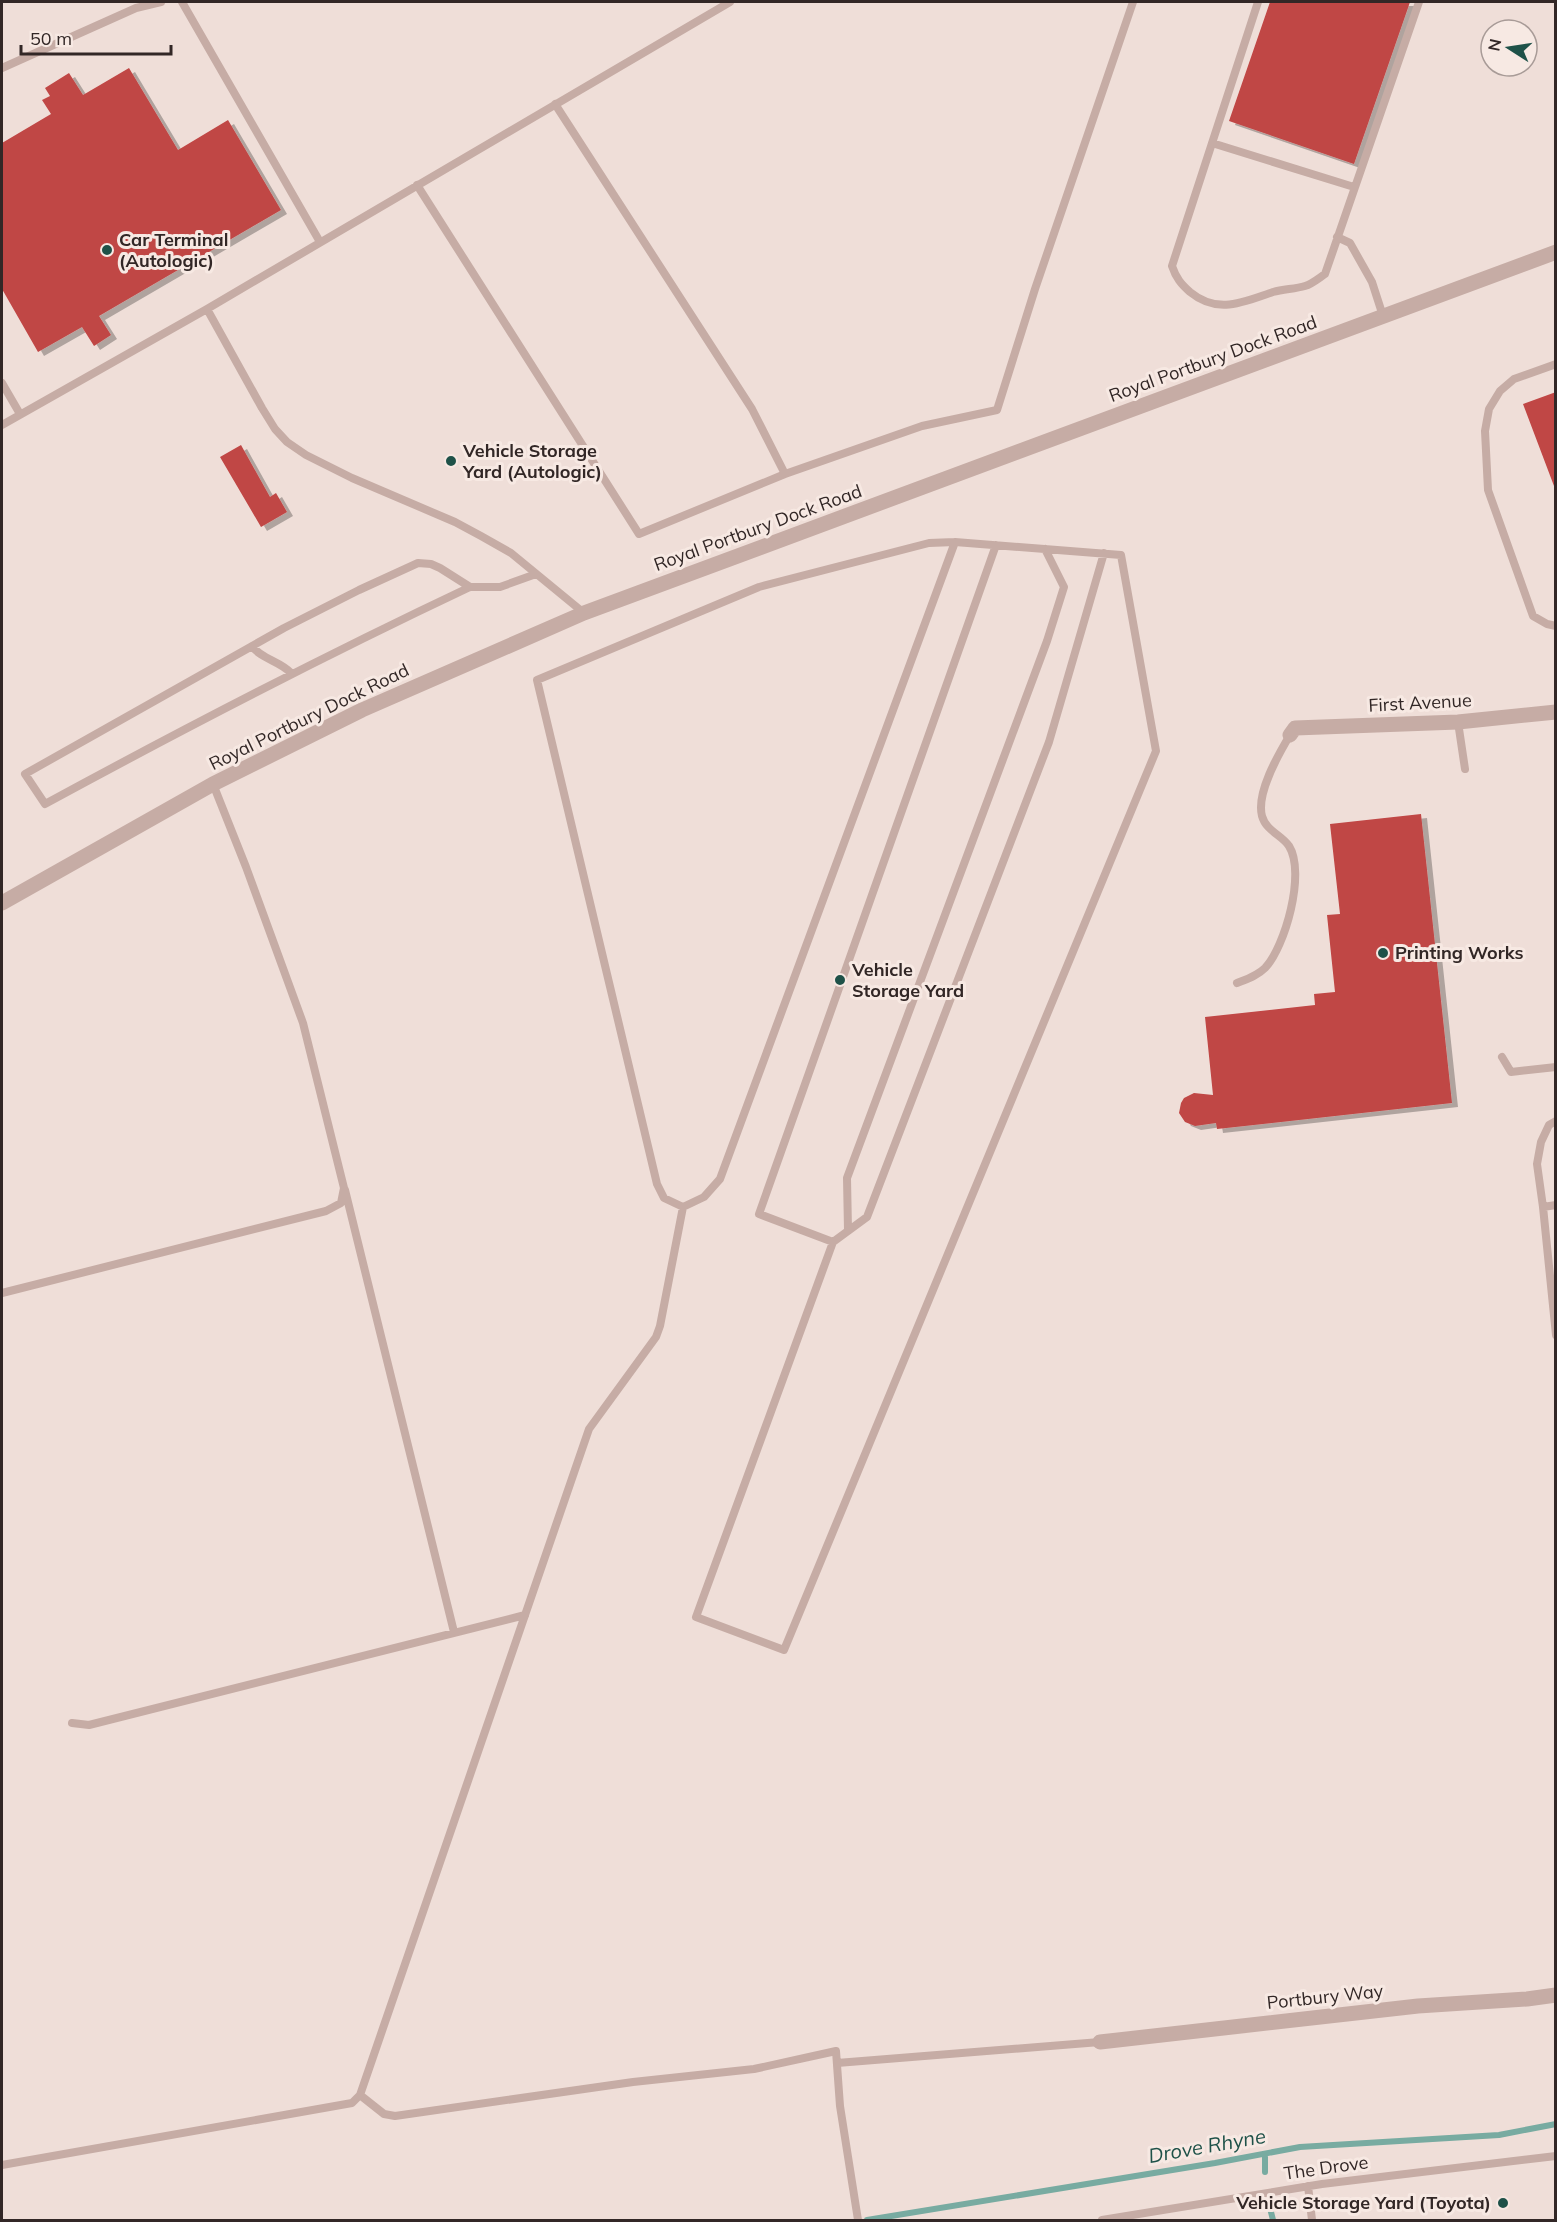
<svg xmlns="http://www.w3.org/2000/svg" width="1557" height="2222" font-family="Mulish,sans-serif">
  <defs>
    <filter id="shadow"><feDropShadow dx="6" dy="4" stdDeviation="0" flood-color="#0004"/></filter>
  </defs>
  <rect width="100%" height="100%" fill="#efded8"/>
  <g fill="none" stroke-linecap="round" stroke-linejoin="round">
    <path stroke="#78aba1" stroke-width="6" d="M1265,2154V2172
      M1269,2204L1273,2220
      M867,2220L1215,2163L1300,2147L1499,2135L1556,2124"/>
  </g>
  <path fill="#c04645" filter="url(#shadow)" d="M1270,2H1410L1354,164L1229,121Z
    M129,68L178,150L228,120L281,210L99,316L111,335L94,346L82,327L38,352L2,289V143L51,114L42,100L50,96L45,88L69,73L83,95Z
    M1556,392V486H1554L1523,404Z
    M241,445L270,497L276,493L287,512L261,527L220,457Z
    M1421,814L1452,1103L1217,1129L1216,1123L1195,1126L1185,1122L1179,1113L1181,1103L1184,1098L1194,1093L1213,1095L1205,1017L1315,1005L1314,994L1335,992L1327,915L1340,914L1330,824Z"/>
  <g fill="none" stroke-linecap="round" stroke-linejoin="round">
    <path stroke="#c6aca5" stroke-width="8" d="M182,2L320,242
      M1258,2L1172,266C1176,278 1181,284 1190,292C1218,315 1243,302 1273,292C1284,289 1295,289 1305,286C1312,284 1319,278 1325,274L1419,2
      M2,68L136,8L161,2
      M555,104L752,409L785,474L922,426L997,410L1035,289L1133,2
      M1212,143L1354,187
      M417,185L639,534L785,474
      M1337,237L1350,243L1372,282L1383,316
      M207,309L262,408L275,429L287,442L306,455L352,478L455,522L481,536L511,553L584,613
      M1556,364L1514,379L1500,391L1489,409L1485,431L1488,490L1533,616L1547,624L1556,626
      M2,383L20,414
      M2,425L207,309L730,2
      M955,542L1121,555L1156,751L784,1650L696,1617L833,1242L867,1217L1049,742L1104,553
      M955,542L720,1179L704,1197L683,1207L664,1198L657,1184L537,680L759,587L929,543Z
      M470,587L440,568L431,564L418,563L359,590L284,628L25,774L45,804C185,728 326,655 470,587H500L536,574
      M252,646C261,659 280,661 291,673
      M1458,722L1465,769
      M1237,983C1247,979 1257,976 1265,968C1285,947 1306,873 1289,846C1282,835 1266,831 1262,816C1256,793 1278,755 1290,735
      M1502,1057L1511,1072L1556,1067
      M1556,1121L1549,1125L1541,1142L1537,1164L1543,1207L1556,1335
      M345,1190L454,1632
      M1543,1207L1556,1205
      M848,1230L847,1178L1047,641L1064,587L1045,549
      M833,1242L759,1214L996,545
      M2,1293L326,1211L341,1203L344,1188L303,1023L246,867L213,784
      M72,1723L89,1725L525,1615
      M837,2063L1100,2042
      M360,2095L384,2114L395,2116L633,2082L754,2069L836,2051L840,2106L858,2220
      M2,2165L352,2103L360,2095L589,1429L656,1337L660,1326L683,1207
      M1308,2186L1312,2220
      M1102,2220L1322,2184L1556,2156"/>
    <path stroke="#c6aca5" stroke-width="15" d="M1290,735L1295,728L1458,722L1556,712
      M2,903L213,784L362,710L584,613L1556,252
      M1100,2042L1418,2006L1527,1999L1556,1995"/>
  </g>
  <g fill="#1e5148" stroke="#f7e9e3" stroke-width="2">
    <circle cx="107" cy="250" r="6"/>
    <circle cx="451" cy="461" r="6"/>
    <circle cx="1383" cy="953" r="6"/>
    <circle cx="840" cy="980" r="6"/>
    <circle cx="1503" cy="2203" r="6"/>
  </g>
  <g text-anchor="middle" stroke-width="6" stroke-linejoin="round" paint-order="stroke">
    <g font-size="18" font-weight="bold" fill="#322726" stroke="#f7e9e3" text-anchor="start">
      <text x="119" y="246">Car Terminal<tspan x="119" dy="21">(Autologic)</tspan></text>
      <text x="463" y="457">Vehicle Storage<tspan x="463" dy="21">Yard (Autologic)</tspan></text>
      <text x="1395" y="959">Printing Works</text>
      <text x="852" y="976">Vehicle<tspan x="852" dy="21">Storage Yard</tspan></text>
      <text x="1491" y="2209" text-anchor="end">Vehicle Storage Yard (Toyota)</text>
    </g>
    <g font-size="18" fill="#322726" stroke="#f7e9e3">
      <text transform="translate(1213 359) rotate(-20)" y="6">Royal Portbury Dock Road</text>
      <text transform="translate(758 528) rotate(-20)" y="6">Royal Portbury Dock Road</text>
      <text transform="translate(1420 703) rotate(-3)" y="6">First Avenue</text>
      <text transform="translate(309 717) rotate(-26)" y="6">Royal Portbury Dock Road</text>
      <text transform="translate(1325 1997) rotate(-6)" y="6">Portbury Way</text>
      <text transform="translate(1326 2168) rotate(-8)" y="6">The Drove</text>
    </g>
    <g font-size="20" font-style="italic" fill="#1e5148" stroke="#f7e9e3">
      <text transform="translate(1207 2146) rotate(-10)" y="7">Drove Rhyne</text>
    </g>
  </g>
  <rect width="1557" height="2222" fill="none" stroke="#322726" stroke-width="6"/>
  <g transform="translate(1509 48) rotate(282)"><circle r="28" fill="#f7e9e3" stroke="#a89b97" stroke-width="1.5"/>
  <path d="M0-4.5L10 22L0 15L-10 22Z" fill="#1e5148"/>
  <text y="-9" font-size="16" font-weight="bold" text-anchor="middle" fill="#322726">N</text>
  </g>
  <path d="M21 45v9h150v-9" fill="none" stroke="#322726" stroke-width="3"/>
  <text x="30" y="45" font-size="18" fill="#322726" stroke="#f7e9e3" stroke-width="4.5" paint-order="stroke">50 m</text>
</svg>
